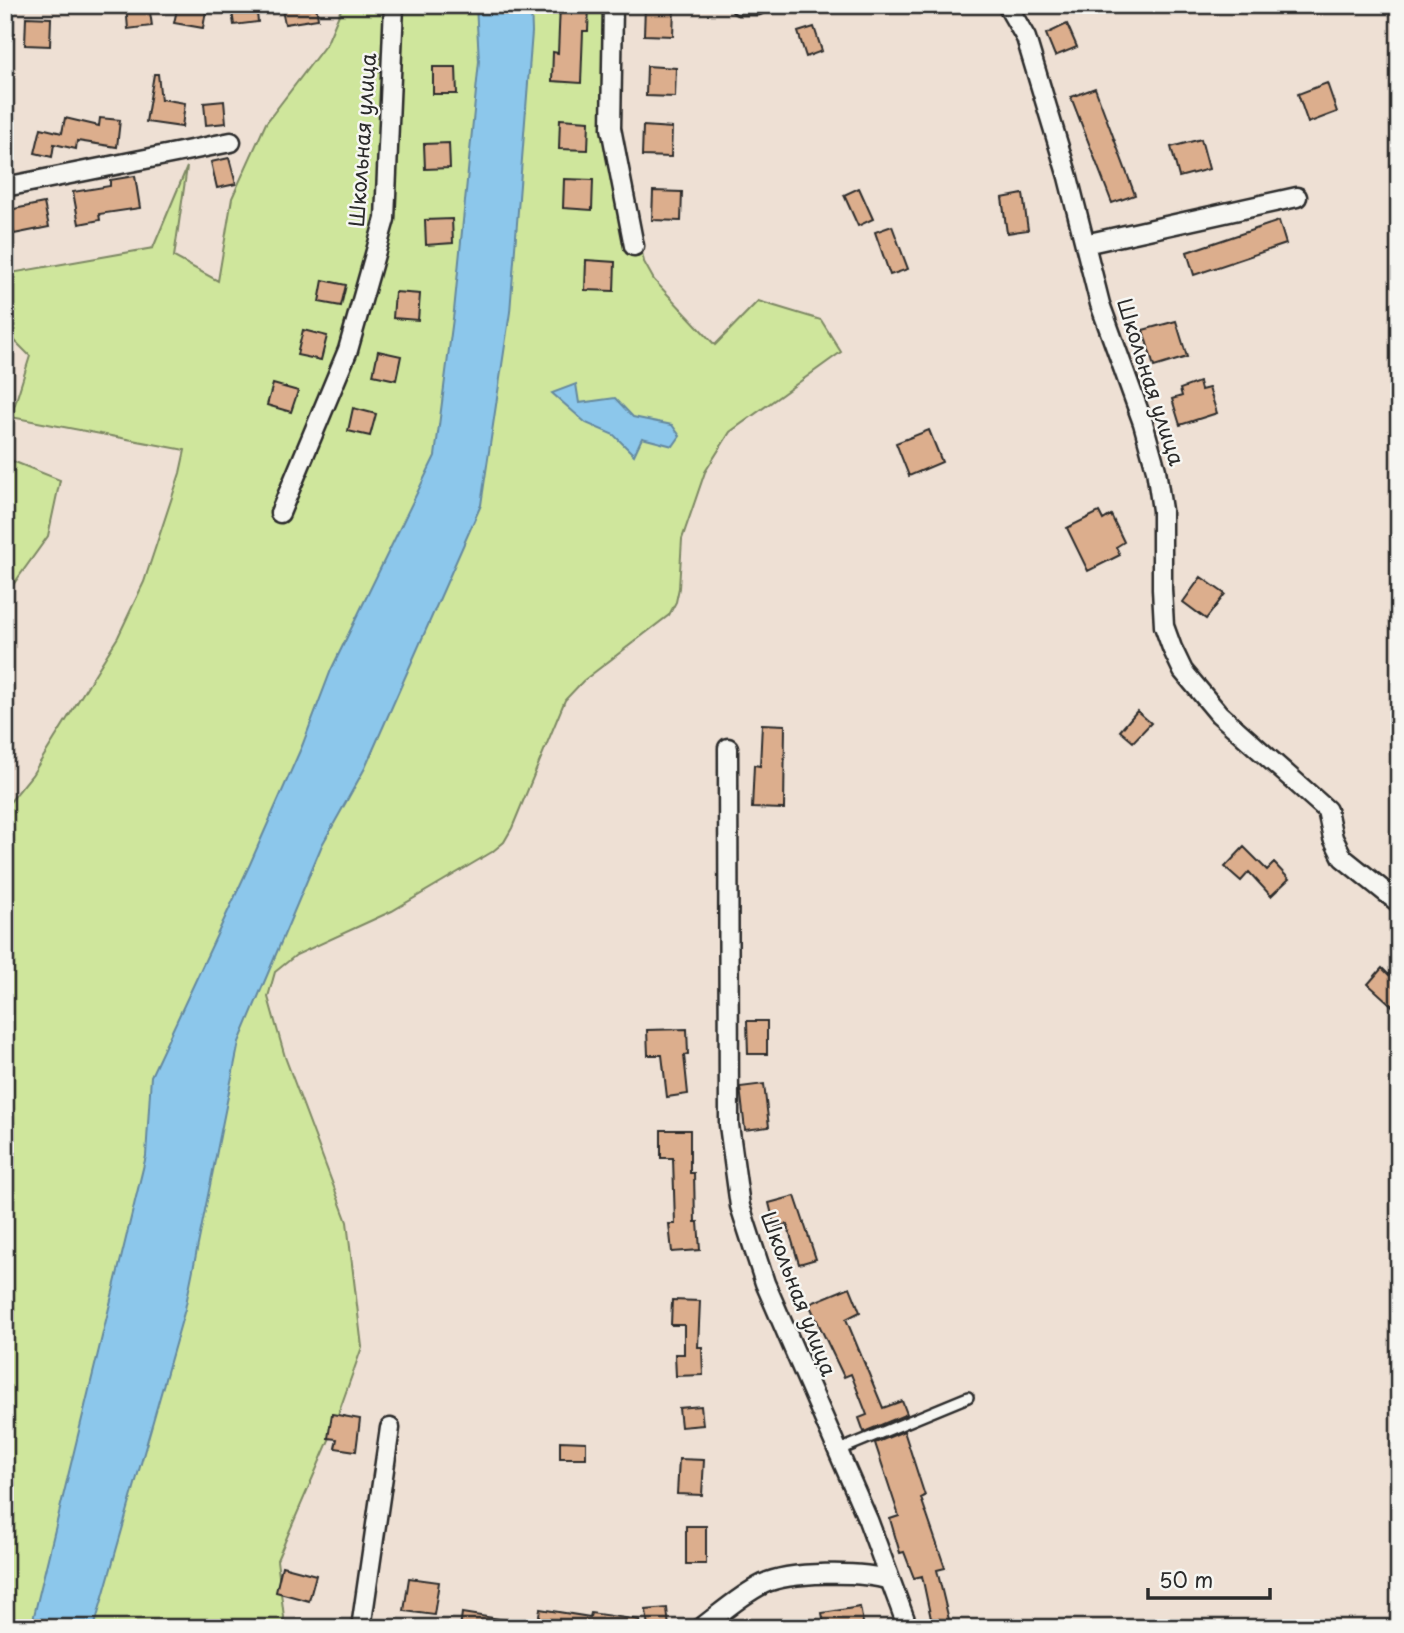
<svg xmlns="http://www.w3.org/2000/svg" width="1404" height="1633" font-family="'Playpen Sans',sans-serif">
  <rect width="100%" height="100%" fill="#eee0d4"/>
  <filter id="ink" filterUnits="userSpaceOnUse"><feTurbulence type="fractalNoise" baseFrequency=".0143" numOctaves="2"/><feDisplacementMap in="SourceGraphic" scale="14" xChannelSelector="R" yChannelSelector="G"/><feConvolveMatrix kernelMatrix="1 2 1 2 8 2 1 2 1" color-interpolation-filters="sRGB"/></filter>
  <g filter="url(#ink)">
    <path fill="#cfe69c" stroke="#7d8864" stroke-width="2" d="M343,5H607L624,167L644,262L654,280L715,345L758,301L821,320L841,352L730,432L705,472L682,539L679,588L676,602L669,615L583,681L565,700L512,828L504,842L492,852L392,911L296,955L275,972L268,997L285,1057L347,1222L362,1347L329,1440L277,1560L284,1617L283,1628H5V808L32,775L118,637L144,582L180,473L185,450L11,417L30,356L5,331V274L153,248L187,167L174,257L218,281L232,198L266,123L327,43Z
      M5,458L60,480L48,536L5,596V552L12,545L5,535Z"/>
    <path fill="#8cc7eb" stroke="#65899e" stroke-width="2" d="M476,5H531L532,32L510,312L481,505L365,768L322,845L239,1042L185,1309L94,1628H31L146,1156L151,1076L250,864L302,746L331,670L435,456L454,311L479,61Z
      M576,384L579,403L615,398L633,417L672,425L680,436L673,446L642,438L634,455L614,435L586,423L552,393Z"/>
    <path fill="#dcae8d" stroke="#2b2b2b" stroke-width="2" d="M126,5H149L152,26L128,29Z
      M178,5H207L203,28L174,23Z
      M231,5H256L258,22L234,25Z
      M281,5H316L318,19L285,24Z
      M560,5H589L588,31H583L581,83L552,81L553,52L558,53Z
      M645,6L674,7L673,36L644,35Z
      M26,17L51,18L50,46L25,45Z
      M1067,24L1077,47L1055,56L1046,34Z
      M814,27L822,51L806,57L798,32Z
      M647,66L676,68L675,97L646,96Z
      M433,67H456L457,94H433Z
      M154,74H158L161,101V99L185,103L182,127L146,122Z
      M1327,83L1337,112L1308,123L1298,94Z
      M1095,88L1135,195L1112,203L1071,97Z
      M224,101L226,123L206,125L204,103Z
      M65,118L99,126L100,118L120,120L117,147L77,141L76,149L54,144L52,157L35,153L41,128L62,133Z
      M560,119L589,121L588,150L559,149Z
      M643,126L672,128L671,157L642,156Z
      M1201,139L1209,169L1179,177L1171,147Z
      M449,143L450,168L425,169L424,144Z
      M229,158L236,184L217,188L211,162Z
      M135,176L140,208L99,214L100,220L79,224L73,192L110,186V180Z
      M564,179L593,180L592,210L563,208Z
      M859,188L873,219L858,226L844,195Z
      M653,191L682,192L681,221L652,220Z
      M1023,194L1028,230L1007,233L1002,198Z
      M44,203L49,227L14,234L9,210Z
      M452,219L453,243L426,245L425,220Z
      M1279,221L1286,244L1194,275L1187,252Z
      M892,226L908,269L890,275L875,232Z
      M586,260L615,262L614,291L585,290Z
      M323,280L346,285L341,306L319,302Z
      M395,292L420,294L418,320L393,318Z
      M1176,321L1187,357L1154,367L1143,330Z
      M303,330L327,336L321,360L297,355Z
      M378,351L401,356L396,380L373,375Z
      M1199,382L1201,390L1209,388L1217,413L1180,425L1172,399L1182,396L1180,389Z
      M273,384L298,391L291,412L267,405Z
      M353,408L376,414L370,436L348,431Z
      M929,430L942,462L909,476L896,443Z
      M1099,512L1103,520L1111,515L1124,542L1116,547L1120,555L1088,571L1067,528Z
      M1201,577L1225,594L1206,619L1183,602Z
      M1137,711L1151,723L1133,742L1120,731Z
      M762,724L785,725L784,809L752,808L754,765L760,766Z
      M1244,847L1267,870L1274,863L1289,879L1271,896L1249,872L1241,881L1225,867Z
      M1399,964V1012L1368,984L1382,968L1389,975Z
      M747,1021H767V1054H748Z
      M687,1029L688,1054L684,1055L688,1094L667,1097L662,1055H648L647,1030Z
      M764,1084L769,1127L745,1130L740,1087Z
      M661,1130H690V1173H694L695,1222H698L700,1250L672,1252L669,1224H675L673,1158H661Z
      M795,1196L816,1259L799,1264L787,1224L775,1227L769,1203Z
      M850,1287L860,1312L846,1319L883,1408L902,1401L907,1414L864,1432L859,1418L867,1415L851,1374L844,1377L809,1304Z
      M672,1300L700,1301L698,1347H702L703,1375L676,1376L675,1354H684V1325H671Z
      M701,1406L703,1425L681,1427L679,1408Z
      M332,1414L360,1419L356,1451L335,1448L337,1439L328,1438Z
      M904,1431L925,1496L921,1498L945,1568L937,1570L951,1628H933L922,1576L914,1578L904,1552L900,1553L890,1519L899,1516L875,1443Z
      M560,1441L586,1442V1458H560Z
      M679,1459L704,1460L702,1495L677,1494Z
      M686,1526H706V1564H686Z
      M282,1566L316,1575L309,1601L276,1592Z
      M409,1578L439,1582L434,1615L404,1611Z
      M860,1607L864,1628H825L822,1613Z
      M667,1608L669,1628H648L646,1610Z
      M540,1609L590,1617L591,1613L640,1620L639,1628H537Z
      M462,1613L506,1620L505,1628H460Z"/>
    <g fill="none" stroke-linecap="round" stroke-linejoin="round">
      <defs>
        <path id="service" d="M837,1451L968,1397"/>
        <path id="minor" d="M613,5L611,128L634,246
          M740,5H757
          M1007,5L1026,38L1068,177L1100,304L1143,423L1156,470L1162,510V589L1164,626L1172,648L1183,671L1219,714L1327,810L1333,838L1343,858L1399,903
          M5,187L231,142
          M1085,244L1297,197
          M280,513L348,350L385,219L394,5
          M728,748L729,1125L740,1206L765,1283L868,1520L908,1628
          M361,1628L390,1428
          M701,1628C721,1613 741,1595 763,1584C789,1571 862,1571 890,1580"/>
      </defs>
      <use href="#service" stroke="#2b2b2b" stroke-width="14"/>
      <use href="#minor" stroke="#2b2b2b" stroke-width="23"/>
      <use href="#service" stroke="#f6f6f2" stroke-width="9"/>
      <use href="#minor" stroke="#f6f6f2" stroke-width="18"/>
    </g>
  </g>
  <g text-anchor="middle" stroke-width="5" stroke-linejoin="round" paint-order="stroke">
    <g font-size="21" fill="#2b2b2b" stroke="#f6f6f2">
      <text transform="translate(363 140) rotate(-86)" y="7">Школьная улица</text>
      <text transform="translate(1150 382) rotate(72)" y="7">Школьная улица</text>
      <text transform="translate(798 1294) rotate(69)" y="7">Школьная улица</text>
    </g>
  </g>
  <rect width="1404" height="1633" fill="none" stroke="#f6f6f2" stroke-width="28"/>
  <rect x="14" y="14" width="1376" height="1605" fill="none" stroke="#2b2b2b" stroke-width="2.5" filter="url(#ink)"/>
  <path d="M1148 1588v10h122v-10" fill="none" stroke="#2b2b2b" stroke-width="3.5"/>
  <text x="1159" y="1588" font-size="21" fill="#2b2b2b" stroke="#f6f6f2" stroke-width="5" paint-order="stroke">50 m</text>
</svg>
